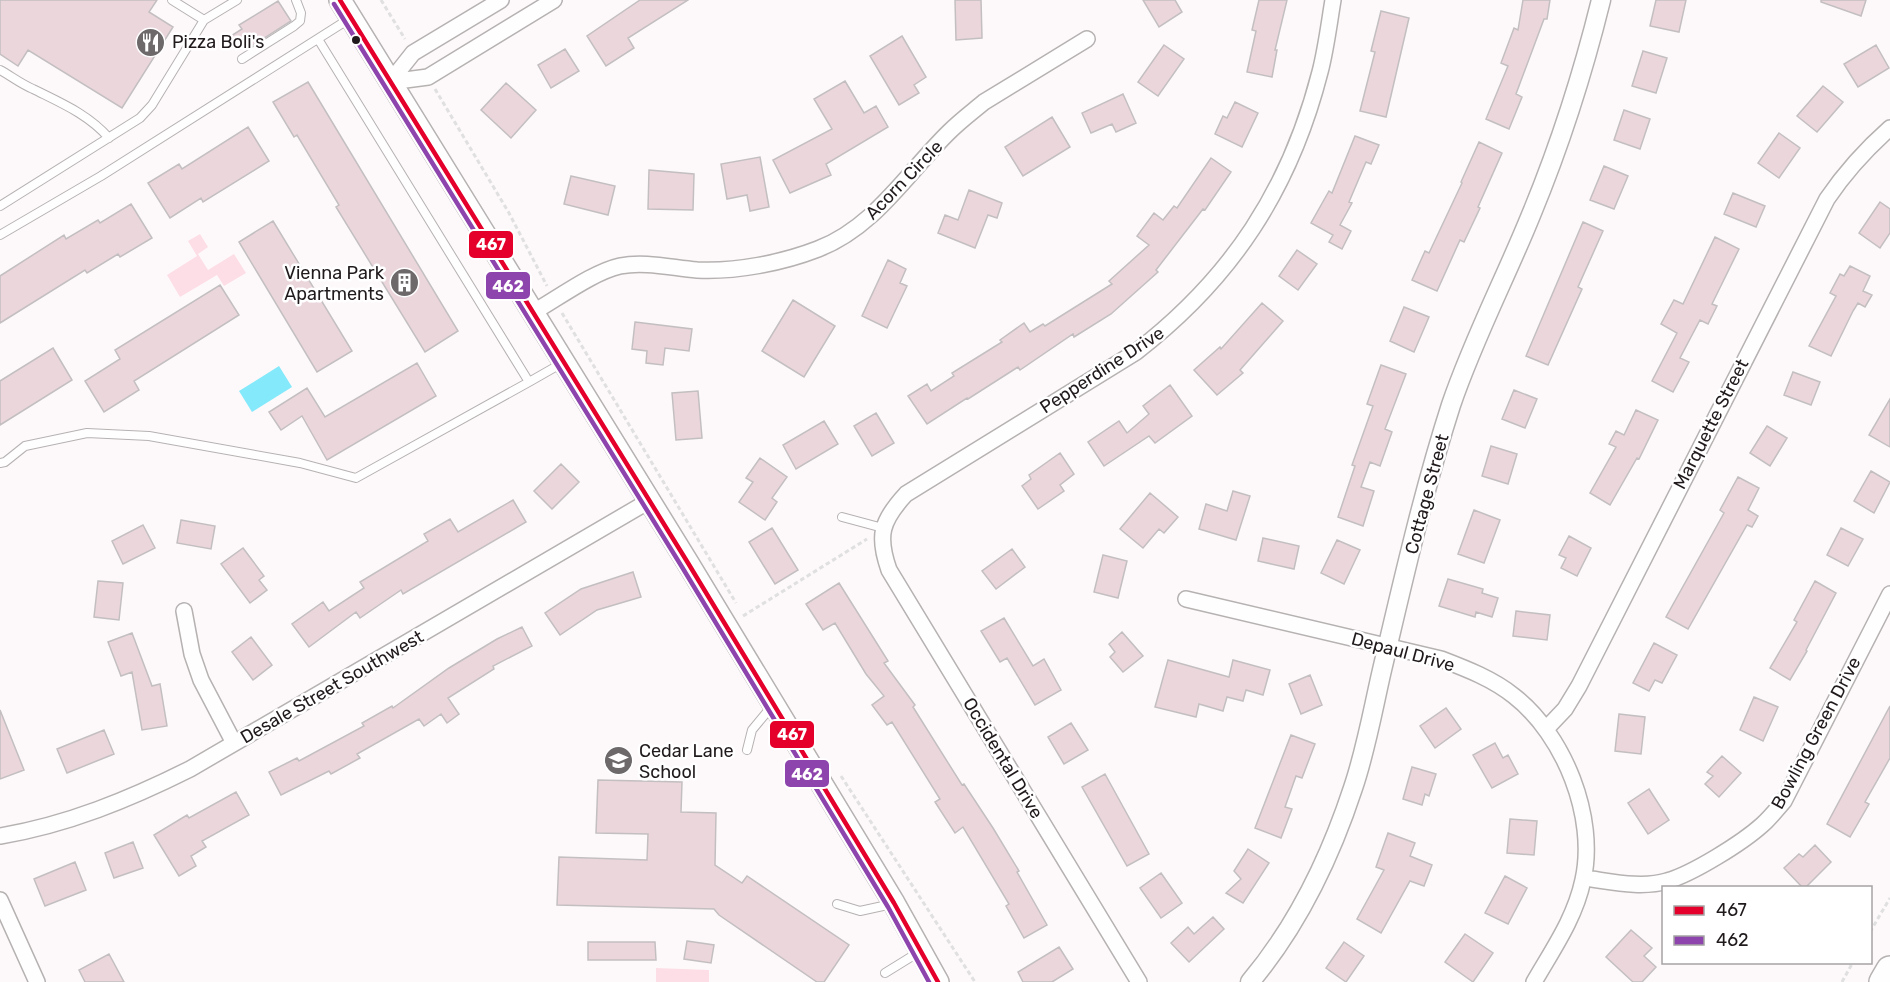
<svg xmlns="http://www.w3.org/2000/svg" width="1890" height="982" font-family="Rubik,sans-serif">
  <rect width="100%" height="100%" fill="#fdf9fa"/>
  <path fill="#fddee6" d="M200,234L208,247L198,254L208,270L234,254L246,273L224,286L217,275L180,297L167,275L197,256L188,241Z
    M656,968L709,970V982H656Z"/>
  <path fill="#84e9fa" d="M279,366L292,387L252,412L239,391Z"/>
  <path fill="#ebd6dc" stroke="#c3bfc0" stroke-width="1.5" d="M0,0H157L149,12L173,27L122,108L28,50L18,66L0,54Z
    M640,0H688L628,38L634,48L606,66L587,36Z
    M955,0H981L982,38L956,40Z
    M1143,0H1175L1182,12L1159,27Z
    M1259,0H1287L1275,50H1277L1272,77L1247,72L1256,31L1252,30Z
    M1523,0H1550L1547,19H1544L1516,94L1522,97L1509,129L1486,119L1508,66L1501,63L1514,28L1518,30Z
    M1656,0H1686L1679,32L1650,26Z
    M1821,0H1866L1861,16L1821,2Z
    M278,1L291,21L252,46L250,43L240,49L231,36L242,29L239,25Z
    M1381,11L1409,18L1386,117L1360,111L1375,52L1371,51Z
    M902,36L926,77L914,85L919,93L899,105L870,56Z
    M1164,45L1184,59L1158,96L1138,82Z
    M1876,45L1889,68L1858,87L1844,64Z
    M565,49L579,71L551,88L538,65Z
    M1643,51L1667,58L1656,93L1632,86Z
    M845,81L864,113L876,106L888,127L826,164L831,175L790,193L773,160L832,129L814,99Z
    M308,82L458,331L425,352L336,207L339,205L297,135L294,137L273,102Z
    M506,83L536,110L511,138L481,110Z
    M1823,86L1843,102L1817,132L1797,116Z
    M1123,94L1136,123L1116,132L1112,124L1091,133L1082,113Z
    M1235,102L1258,113L1242,147L1215,134L1223,116L1227,118Z
    M1624,110L1650,119L1640,149L1614,140Z
    M1052,117L1070,147L1023,176L1005,147Z
    M248,127L269,161L203,202L201,198L170,218L148,183L179,164L182,169Z
    M1779,133L1800,148L1779,178L1758,163Z
    M1355,136L1379,145L1371,164L1366,162L1349,202L1352,203L1340,225L1351,231L1342,249L1329,242L1333,235L1311,223L1329,191L1332,193Z
    M1479,142L1502,153L1478,207L1480,208L1464,242L1460,240L1437,291L1412,280L1425,251L1429,253L1462,183L1461,182Z
    M760,157L769,207L750,211L747,195L727,199L721,164Z
    M1211,158L1231,172L1205,210L1203,209L1156,270L1158,272L1111,314L1074,337L1073,334L1020,370L1018,367L968,399L967,398L927,424L908,396L927,384L931,391L954,376L952,373L1002,342L1000,340L1024,323L1030,332L1043,324L1045,326L1112,284L1109,281L1149,245L1137,236L1154,213L1163,220L1174,206L1177,208Z
    M1604,166L1628,176L1614,209L1590,200Z
    M649,170L694,174L693,210L648,209Z
    M571,176L615,186L608,215L564,204Z
    M969,190L1002,203L997,218L988,215L975,248L938,233L945,215L958,220Z
    M1733,193L1765,206L1756,227L1724,214Z
    M1880,202L1890,209V233L1880,248L1859,233Z
    M131,204L152,238L120,257L118,254L87,273L85,270L0,323V276L64,235L66,239L98,220L100,223Z
    M273,221L352,351L317,372L239,242Z
    M1583,222L1603,231L1578,287L1582,289L1548,365L1526,356Z
    M1715,237L1739,249L1712,304L1717,306L1708,324L1700,320L1680,358L1689,362L1673,392L1652,381L1677,333L1661,324L1674,300L1683,304Z
    M1297,250L1317,264L1298,290L1279,276Z
    M888,260L906,269L900,283L907,286L887,328L862,316Z
    M1850,266L1870,276L1863,291L1872,295L1865,307L1858,303L1853,311L1831,356L1809,346L1836,296L1830,293L1840,274L1844,276Z
    M220,285L239,315L134,381L139,390L104,412L85,381L120,359L115,350Z
    M793,300L835,326L804,377L762,351Z
    M1262,303L1283,321L1240,370L1243,373L1217,395L1194,370L1220,347L1221,349Z
    M1404,307L1429,317L1414,352L1390,341Z
    M635,322L692,329L689,351L665,348L663,365L646,363L647,351L632,349Z
    M53,348L72,380L0,425V381Z
    M417,363L436,396L327,460L302,416L281,430L269,412L307,388L325,417Z
    M1381,365L1406,374L1385,429L1392,432L1380,466L1370,462L1361,487L1374,491L1363,526L1338,517L1355,466L1352,465L1373,406L1367,404Z
    M1793,372L1820,382L1811,405L1784,395Z
    M1170,385L1192,416L1155,443L1149,436L1104,466L1088,442L1119,421L1127,433L1149,414L1143,406Z
    M1514,390L1537,399L1525,428L1502,419Z
    M698,391L702,438L676,440L672,393Z
    M1890,399V447L1869,435Z
    M1636,410L1658,420L1639,459L1637,458L1610,505L1590,493L1616,447L1609,444L1616,431L1624,435Z
    M876,413L894,443L872,456L854,426Z
    M824,421L838,444L796,469L783,445Z
    M1767,426L1787,438L1770,466L1750,453Z
    M1491,446L1517,454L1508,484L1482,476Z
    M1060,453L1074,474L1060,485L1064,491L1038,509L1022,486L1031,479L1029,475Z
    M760,458L787,477L772,498L777,502L765,520L739,502L753,482L746,478Z
    M561,464L579,482L552,509L534,491Z
    M1871,471L1890,482L1874,513L1854,501Z
    M1738,477L1759,488L1748,510L1758,516L1752,527L1747,525L1688,629L1666,617L1724,513L1720,510Z
    M1233,491L1250,496L1236,540L1199,529L1206,504L1227,511Z
    M1150,493L1178,517L1164,533L1159,529L1143,548L1120,529Z
    M513,500L526,522L403,594L401,590L360,618L356,612L309,647L292,624L323,602L329,611L364,588L360,582L428,541L424,534L450,519L458,532Z
    M1474,510L1500,520L1484,563L1458,554Z
    M181,520L215,526L211,549L177,543Z
    M143,525L155,548L123,564L112,541Z
    M772,528L798,570L775,584L749,542Z
    M1841,528L1863,539L1848,566L1827,555Z
    M1569,536L1591,548L1577,576L1561,568L1566,558L1559,555Z
    M1263,538L1299,546L1294,569L1258,561Z
    M1337,540L1360,550L1344,584L1321,573Z
    M243,548L264,576L259,580L267,590L250,603L221,564Z
    M1012,549L1025,567L996,589L982,571Z
    M1103,555L1127,561L1118,598L1094,592Z
    M633,572L641,597L597,610L560,635L545,613L581,589Z
    M1448,579L1483,589L1482,593L1498,598L1492,617L1476,612L1475,617L1439,606Z
    M98,581L123,583L119,620L94,617Z
    M1815,581L1836,593L1806,650L1807,651L1790,680L1770,668L1797,622L1794,620Z
    M839,583L888,661L884,663L915,705L913,707L962,785L964,784L993,828L1019,871L1017,872L1047,925L1024,938L1006,906L1009,904L963,827L955,833L935,802L940,799L892,722L887,725L872,705L884,696L866,674L835,623L823,630L806,604Z
    M1516,611L1550,615L1547,640L1513,636Z
    M1004,618L1033,666L1044,659L1061,690L1035,705L1007,658L1000,662L981,631Z
    M522,627L532,646L493,666L494,669L448,698L459,714L447,723L441,714L424,726L419,719L357,754L360,758L331,774L329,771L281,795L269,772L297,758L299,761L364,726L362,723L392,706L393,708L449,668L497,639Z
    M1122,632L1143,656L1123,672L1110,657L1115,652L1109,644Z
    M132,633L152,686L160,684L167,726L142,730L132,672L121,676L108,642Z
    M251,637L272,665L253,680L232,652Z
    M1654,643L1677,655L1662,683L1655,680L1649,691L1633,683Z
    M1168,660L1229,677L1233,660L1270,670L1263,695L1246,690L1243,701L1227,697L1223,711L1199,704L1196,717L1155,707Z
    M1310,675L1322,705L1301,714L1289,684Z
    M1754,697L1778,707L1763,741L1740,730Z
    M1890,706V758L1865,802L1869,804L1850,837L1827,824Z
    M1446,708L1461,729L1435,748L1420,726Z
    M0,710L24,770L0,779Z
    M1619,714L1645,717L1641,754L1615,751Z
    M1071,723L1088,750L1064,764L1048,737Z
    M104,730L114,754L67,773L57,749Z
    M1291,735L1315,744L1302,778L1296,776L1285,807L1292,809L1281,838L1255,828Z
    M1495,743L1503,758L1508,755L1518,774L1492,788L1473,755Z
    M1722,756L1741,773L1719,797L1705,784L1713,776L1707,772Z
    M1412,767L1436,774L1429,796L1425,794L1422,805L1403,799Z
    M1105,774L1149,854L1127,866L1082,787Z
    M598,780L682,782L681,812L716,813L715,865L742,883L747,876L849,945L824,982H817L719,915L714,909L557,905L559,857L647,860L648,834L596,833Z
    M1649,789L1669,820L1648,834L1628,803Z
    M236,792L249,815L202,841L206,847L191,856L196,866L179,876L154,835L187,815L189,818Z
    M1510,819L1537,821L1534,855L1507,853Z
    M1388,833L1415,843L1410,856L1432,865L1424,886L1410,881L1381,933L1357,919L1384,870L1376,867Z
    M133,842L143,868L114,878L105,853Z
    M1815,845L1831,862L1805,888H1803L1784,868L1799,854L1803,857Z
    M1248,849L1269,863L1243,903L1226,893L1241,879L1234,871Z
    M75,862L86,890L45,906L34,879Z
    M1161,873L1182,903L1161,918L1140,888Z
    M1505,876L1527,888L1508,924L1485,913Z
    M1213,917L1224,929L1189,962L1171,943L1188,927L1194,934Z
    M1631,930L1652,948L1644,956L1656,967L1642,982H1633L1606,957Z
    M1465,934L1493,953L1473,982L1445,962Z
    M687,941L714,945L711,963L684,959Z
    M588,942H655L656,960H588Z
    M1344,942L1364,956L1346,982L1326,968Z
    M1059,947L1073,969L1052,982H1023L1018,972Z
    M109,954L124,982H85L79,970Z"/>
  <g fill="none" stroke-linecap="round" stroke-linejoin="round">
    <defs>
      <path id="service" d="M172,0L204,20
        M242,59L294,26L300,21L301,13L296,0
        M0,70C11,76 21,84 33,89C61,103 88,114 109,138
        M0,206L140,118L152,105L204,20L237,0
        M0,235L101,176L349,19
        M529,382L564,362
        M0,463L5,462L25,446L87,433L149,436L300,463L356,478L529,382L318,39
        M842,517L883,528
        M747,750L752,730L772,706
        M837,904L860,911L892,904
        M885,973L919,952"/>
      <path id="minor" d="M390,82L428,77L554,0
        M390,82L413,53L501,0
        M532,313C557,299 593,272 620,266C645,261 672,268 697,270C735,272 782,263 818,249C875,227 907,173 949,132C960,121 972,112 984,102L1087,39
        M1186,599L1441,659C1467,669 1493,679 1514,696C1564,735 1597,817 1583,880C1575,918 1553,949 1534,982
        M184,611L192,654L201,680L234,743
        M1546,729L1565,709L1579,686L1827,199C1846,171 1864,151 1890,128
        M0,836C67,825 130,799 190,769L649,501
        M1584,878C1609,881 1641,889 1667,881C1692,874 1742,843 1762,825C1770,818 1777,809 1784,801L1890,594
        M0,900L37,982
        M1139,982L889,570C877,536 881,521 906,494L1136,352C1232,278 1290,189 1320,72C1326,49 1329,24 1333,0"/>
      <path id="tertiary" d="M1250,982C1298,925 1330,858 1353,788C1366,750 1373,709 1382,670C1403,581 1423,492 1451,405C1473,340 1505,279 1531,215C1560,145 1583,73 1601,0"/>
      <path id="secondary" d="M340,0L688,563L894,903L938,982"/>
      <path id="motorway" d="M1883,982L1890,970"/>
    </defs>
    <use href="#service" stroke="#b6b2b2" stroke-width="10"/>
    <use href="#minor" stroke="#b6b2b2" stroke-width="18"/>
    <use href="#tertiary" stroke="#b6b2b2" stroke-width="21"/>
    <use href="#secondary" stroke="#b6b2b2" stroke-width="24"/>
    <use href="#motorway" stroke="#b6b2b2" stroke-width="30"/>
    <path stroke="#e0e0e0" stroke-width="3" stroke-dasharray="4.5 3" stroke-linecap="butt" d="M381,0L405,39
      M435,89L509,213L547,286
      M562,313L736,603
      M743,616L867,539
      M841,776L975,982
      M1870,932L1890,898
      M1842,982L1853,962"/>
    <use href="#service" stroke="#fffefe" stroke-width="8"/>
    <use href="#minor" stroke="#fffefe" stroke-width="15"/>
    <use href="#tertiary" stroke="#fffefe" stroke-width="18"/>
    <use href="#secondary" stroke="#fffefe" stroke-width="21"/>
    <use href="#motorway" stroke="#fffefe" stroke-width="27"/>
    <defs>
      <path id="bus-1" d="M340,0L688,563L894,903L938,982"/>
      <path id="bus-2" d="M334,4L682,567L888,907L929,982"/>
    </defs>
    <use href="#bus-1" stroke="#fff" stroke-width="9"/>
    <use href="#bus-2" stroke="#fff" stroke-width="9"/>
    <use href="#bus-1" stroke="#e4002b" stroke-width="4.5"/>
    <use href="#bus-2" stroke="#8e44ad" stroke-width="4.5"/>
  </g>
  <defs>
    <symbol id="restaurant-disc" viewBox="-11 -11 22 22"><circle r="9.5" fill="#6d686a" stroke="#fff"/><path d="M-5-6h1v4h1v-4h1v4h1v-4h1v5L-1.5 .5V6h-2V.5L-5-1ZM5-6V6H3V1.5H1.5Q1.5-4 5-6Z" fill="#fff"/></symbol>
    <symbol id="building-disc" viewBox="-11 -11 22 22"><circle r="9.5" fill="#6d686a" stroke="#fff"/><path d="M-4-6H4V6H1V3H-1V6H-4ZM-2.5-4.3h1.7v1.8h-1.7ZM.8-4.3h1.7v1.8H.8ZM-2.5-1h1.7V.8h-1.7ZM.8-1h1.7V.8H.8Z" fill="#fff"/></symbol>
    <symbol id="school-disc" viewBox="-11 -11 22 22"><circle r="9.5" fill="#6d686a" stroke="#fff"/><path d="M0-5L7-2L0 1L-7-2ZM-4 1L0 2.5L4 1V4Q0 6-4 4Z" fill="#fff"/></symbol>
  </defs>
  <g fill-rule="evenodd">
    <use href="#restaurant-disc" x="134" y="26" width="33" height="33"/>
    <use href="#building-disc" x="388" y="266" width="33" height="33"/>
    <use href="#school-disc" x="602" y="744" width="33" height="33"/>
  </g>
  <circle fill="#201a1c" stroke="#fff" stroke-width="2" cx="356" cy="40" r="5"/>
  <g text-anchor="middle" stroke-width="5" stroke-linejoin="round" paint-order="stroke">
    <g font-size="18" fill="#201a1c" stroke="#fff" text-anchor="start">
      <text x="172" y="48">Pizza Boli's</text>
      <text x="384" y="279" text-anchor="end">Vienna Park<tspan x="384" dy="21">Apartments</tspan></text>
      <text x="639" y="757">Cedar Lane<tspan x="639" dy="21">School</tspan></text>
    </g>
    <g font-size="18" fill="#201a1c" stroke="#fff">
      <text transform="translate(904 180) rotate(-46)" y="6">Acorn Circle</text>
      <text transform="translate(1102 370) rotate(-33)" y="6">Pepperdine Drive</text>
      <text transform="translate(1711 424) rotate(-63)" y="6">Marquette Street</text>
      <text transform="translate(1427 494) rotate(-75)" y="6">Cottage Street</text>
      <text transform="translate(1403 652) rotate(15)" y="6">Depaul Drive</text>
      <text transform="translate(332 687) rotate(-30)" y="6">Desale Street Southwest</text>
      <text transform="translate(1816 733) rotate(-62)" y="6">Bowling Green Drive</text>
      <text transform="translate(1003 758) rotate(59)" y="6">Occidental Drive</text>
    </g>
  </g>
  <g stroke="#fff" stroke-width="2">
    <rect x="468" y="230" width="46" height="29" rx="6" fill="#e4002b"/>
    <rect x="485" y="271" width="46" height="29" rx="6" fill="#8e44ad"/>
    <rect x="769" y="720" width="46" height="29" rx="6" fill="#e4002b"/>
    <rect x="784" y="759" width="46" height="29" rx="6" fill="#8e44ad"/>
  </g>
  <g font-size="16" text-anchor="middle" font-weight="bold" fill="#fff">
    <text x="491" y="250">467</text>
    <text x="508" y="292">462</text>
    <text x="792" y="740">467</text>
    <text x="807" y="780">462</text>
  </g>
  <rect x="1662" y="886" width="210" height="78" fill="#ffffff" stroke="#a6a3a4" stroke-width="1.5"/>
  <rect x="1674" y="906" width="30" height="9" fill="#e4002b" stroke="#a6a3a4" stroke-width="1.5"/>
  <text x="1716" y="916" font-size="18" fill="#201a1c">467</text>
  <rect x="1674" y="936" width="30" height="9" fill="#8e44ad" stroke="#a6a3a4" stroke-width="1.5"/>
  <text x="1716" y="946" font-size="18" fill="#201a1c">462</text>
</svg>
